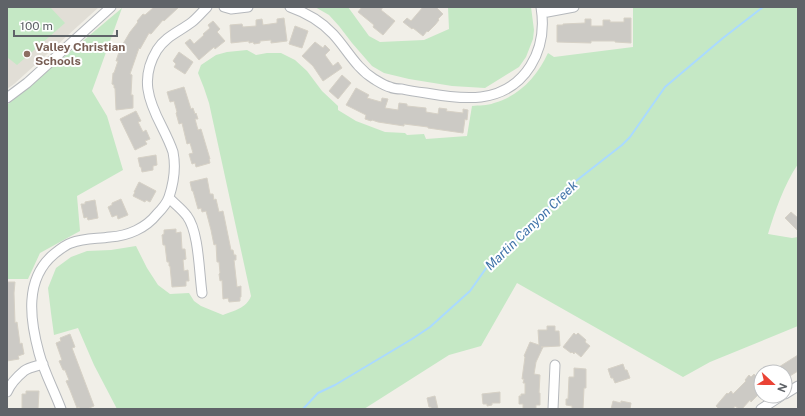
<svg xmlns="http://www.w3.org/2000/svg" width="805" height="416" font-family="'Public Sans',sans-serif">
  <rect width="100%" height="100%" fill="#f1efe8"/>
  <path fill="#e1ded6" d="M7,7H99L14,84L7,89Z"/>
  <path fill="#c5e8c5" d="M7,7H50L65,23L17,65L7,57Z
    M315,7H348L369,36L380,42L424,40L449,29L448,7H531L534,30L533,39L526,57L519,67L485,88L452,86L409,79L384,73L372,66L352,43L339,26L329,15Z
    M633,7H798V164C784,185 775,211 768,234L792,238L798,237V326L710,362L683,377L517,283L481,346L449,355L364,409H117L94,365L78,328L54,335L51,313L48,288L56,268L71,257L87,251L111,250L136,246L147,268L158,285L170,294L189,293L194,301L201,306L223,315C233,311 247,308 251,296L209,103L204,88L198,73L201,65L216,55L227,52L247,50L256,55L267,53H281L295,60L307,71L322,91L338,106V110L356,121L385,132L405,133L407,135L424,134L426,139L467,136L472,106C479,105 487,106 494,103C519,96 537,77 548,53L554,57L633,47Z
    M122,8L92,91L107,116L123,170L77,196L80,231L40,253L28,279H7V105Z"/>
  <g fill="none" stroke-linecap="round" stroke-linejoin="round">
    <path stroke="#aadaff" stroke-width="2" d="M303,409L318,393L335,385L412,339L430,327L470,291L487,267L536,223L558,195L622,145L630,137L665,87L723,38L763,7"/>
  </g>
  <path fill="#cccac5" stroke="#d6d1c6" d="M154,7H179L164,21L163,20L151,34L149,33L140,49L139,48L130,74L132,75L131,95H133V108L116,110L115,88H114V85L112,84L113,73H114L118,61H116L120,49L130,32L138,22L137,21L143,14L145,15Z
    M362,7H383L381,10L395,21L383,35L373,27L374,25L358,12Z
    M423,7H436L443,14L438,19L439,20L435,25L428,32L427,31L423,36L413,28L412,29L403,22L407,18L411,21Z
    M284,18L287,41L271,43V40L260,41V43L254,44L253,42L249,43V41L231,43L230,25L242,24L243,27L256,26V20L262,19L263,25L277,23V19Z
    M624,18H631V43L615,42V41H591V43L557,42V25H563V24L585,23V19H591V26H603V20H610V22H624Z
    M213,21L220,29L217,32L225,41L215,49L214,47L199,60L185,43L190,39L194,44L204,35L203,34L210,28L208,25Z
    M295,26L308,31L302,48L289,44Z
    M315,42L323,48L325,45L330,50L325,55L333,66L338,62L342,68L323,81L313,66L302,56Z
    M179,52L193,62L185,74L174,67L176,64L173,61Z
    M342,75L351,83L338,99L329,91Z
    M184,87L191,109L193,108L195,114L196,113L198,119H195L198,130L201,129L210,159H209L210,163L196,167L195,163L192,164L189,154L193,153L190,143L187,144L182,123L179,124L176,113L177,112L174,101L170,102L167,92Z
    M356,88L369,95L367,98L381,102L382,98L388,99L385,108L398,110L399,103L407,104V106L426,108V112L438,114L439,108L447,109L446,111L463,113V109L468,110L467,120L465,119L463,133L428,128V127L404,124V126L378,122L372,120L371,121L365,119L366,115L346,105Z
    M136,111L141,121L138,122L143,132L146,130L150,139L145,141L147,144L135,150L120,119Z
    M156,155L157,165L153,166V170L142,172L141,167H140L138,158Z
    M207,178L210,194H213L214,200L216,199L219,212L223,211L231,250H233L234,255H236V260H234L237,287L241,286V297H240V301L229,302L228,298L223,299L222,280L220,281L219,274L220,273L219,262H217L216,244L214,245L211,230L206,211L202,212L201,208L198,209L193,191H192L190,182Z
    M139,182L156,191L150,202L146,200L145,202L133,196L135,192H134Z
    M121,199L128,215L118,219L117,215L112,217L108,207L112,205V203Z
    M95,200L98,218L88,220L87,217L84,218L81,204H85V202Z
    M791,212L798,218V231L785,218Z
    M176,229V233L181,232L182,249H185L186,259L183,260L184,271L188,270L189,281H186V286L172,287L170,266H169V262H167L165,245H163L162,235L164,234V230Z
    M7,282H15L14,293L15,323L17,322L20,344L22,343L24,354L18,356L19,359L7,361Z
    M547,326H555V331H559L560,346L541,347H543L536,362L534,374L540,375L539,393H540V405H536V409H523V404H519V396H521V394H525V383H523L524,379H522L525,357L524,356L530,342L539,345L538,330H547Z
    M574,333L576,335L578,333L586,340L585,342L590,346L581,357L575,352L574,354L572,352L571,353L563,347Z
    M70,334L75,347L72,348L94,406L87,409H80L79,407L77,408L70,390L66,381L69,380L65,370H63L59,361L62,360L56,343L61,341L60,338Z
    M798,355V371L785,379V372H771Z
    M623,364L625,370H627L630,378L615,383L613,378H611L608,369Z
    M574,368L586,369V388H584L583,409H572V406L566,405V399H568L569,377H574Z
    M754,374L761,381V392L751,402L750,400L742,409H739L735,406L733,409H719L716,406L727,393L728,394L731,391L733,394L746,381L745,380L749,375L751,377Z
    M26,391H39L38,409H22V394H26Z
    M500,392V403H492V405L487,406V404H483L482,394Z
    M435,396L438,409H432L431,407H429L427,398Z
    M613,401L621,403V401L631,403L630,409H611Z"/>
  <g fill="none" stroke-linecap="round" stroke-linejoin="round">
    <defs>
      <path id="minor" d="M224,7L231,9L248,7
        M290,7C307,13 321,21 333,34C347,49 356,68 374,79C379,82 385,86 390,87C394,89 398,89 402,89C410,91 418,92 426,93C443,96 464,99 481,97C526,91 548,50 541,7
        M542,13L574,7
        M7,98L27,83L111,7
        M169,198C175,204 182,209 187,216C199,232 199,272 202,293
        M7,392C10,385 18,376 24,371C29,367 37,366 43,364
        M785,394L798,386
        M61,409C54,390 44,372 39,353C30,320 24,279 54,254C59,250 65,245 71,243C84,238 97,239 110,237C128,236 146,228 157,214C162,209 167,203 169,197C174,182 176,167 173,152C170,143 166,135 162,127C148,100 140,78 157,50C166,36 179,32 192,22C197,18 202,12 207,7
        M553,409L555,365
        M761,409L781,396"/>
    </defs>
    <use href="#minor" stroke="#b5b8bc" stroke-width="11"/>
    <use href="#minor" stroke="#fff" stroke-width="9"/>
  </g>
  <circle fill="#8d6e63" stroke="#fff" stroke-width="1.5" cx="27" cy="54" r="4"/>
  <g text-anchor="middle" stroke-width="4" stroke-linejoin="round" paint-order="stroke">
    <g font-size="12" font-weight="bold" fill="#785e54" stroke="#fff" text-anchor="start">
      <text x="35" y="51">Valley Christian<tspan x="35" dy="14">Schools</tspan></text>
    </g>
    <g font-size="13" font-style="italic" fill="#4174aa" stroke="#fff">
      <text transform="translate(531 225) rotate(-44)" y="5">Martin Canyon Creek</text>
    </g>
  </g>
  <rect width="805" height="416" fill="none" stroke="#5f6368" stroke-width="16"/>
  <g transform="translate(773 384) rotate(112)"><circle r="19" fill="#ffffff" stroke="#bfc1c3"/>
  <path d="M0-3L7 15L0 10L-7 15Z" fill="#ea4335"/>
  <text y="-6" font-size="11" font-weight="bold" text-anchor="middle" fill="#5f6368">N</text>
  </g>
  <path d="M14 30v6h103v-6" fill="none" stroke="#5f6368" stroke-width="2"/>
  <text x="20" y="30" font-size="12" fill="#5f6368" stroke="#ffffff" stroke-width="3" paint-order="stroke">100 m</text>
</svg>
